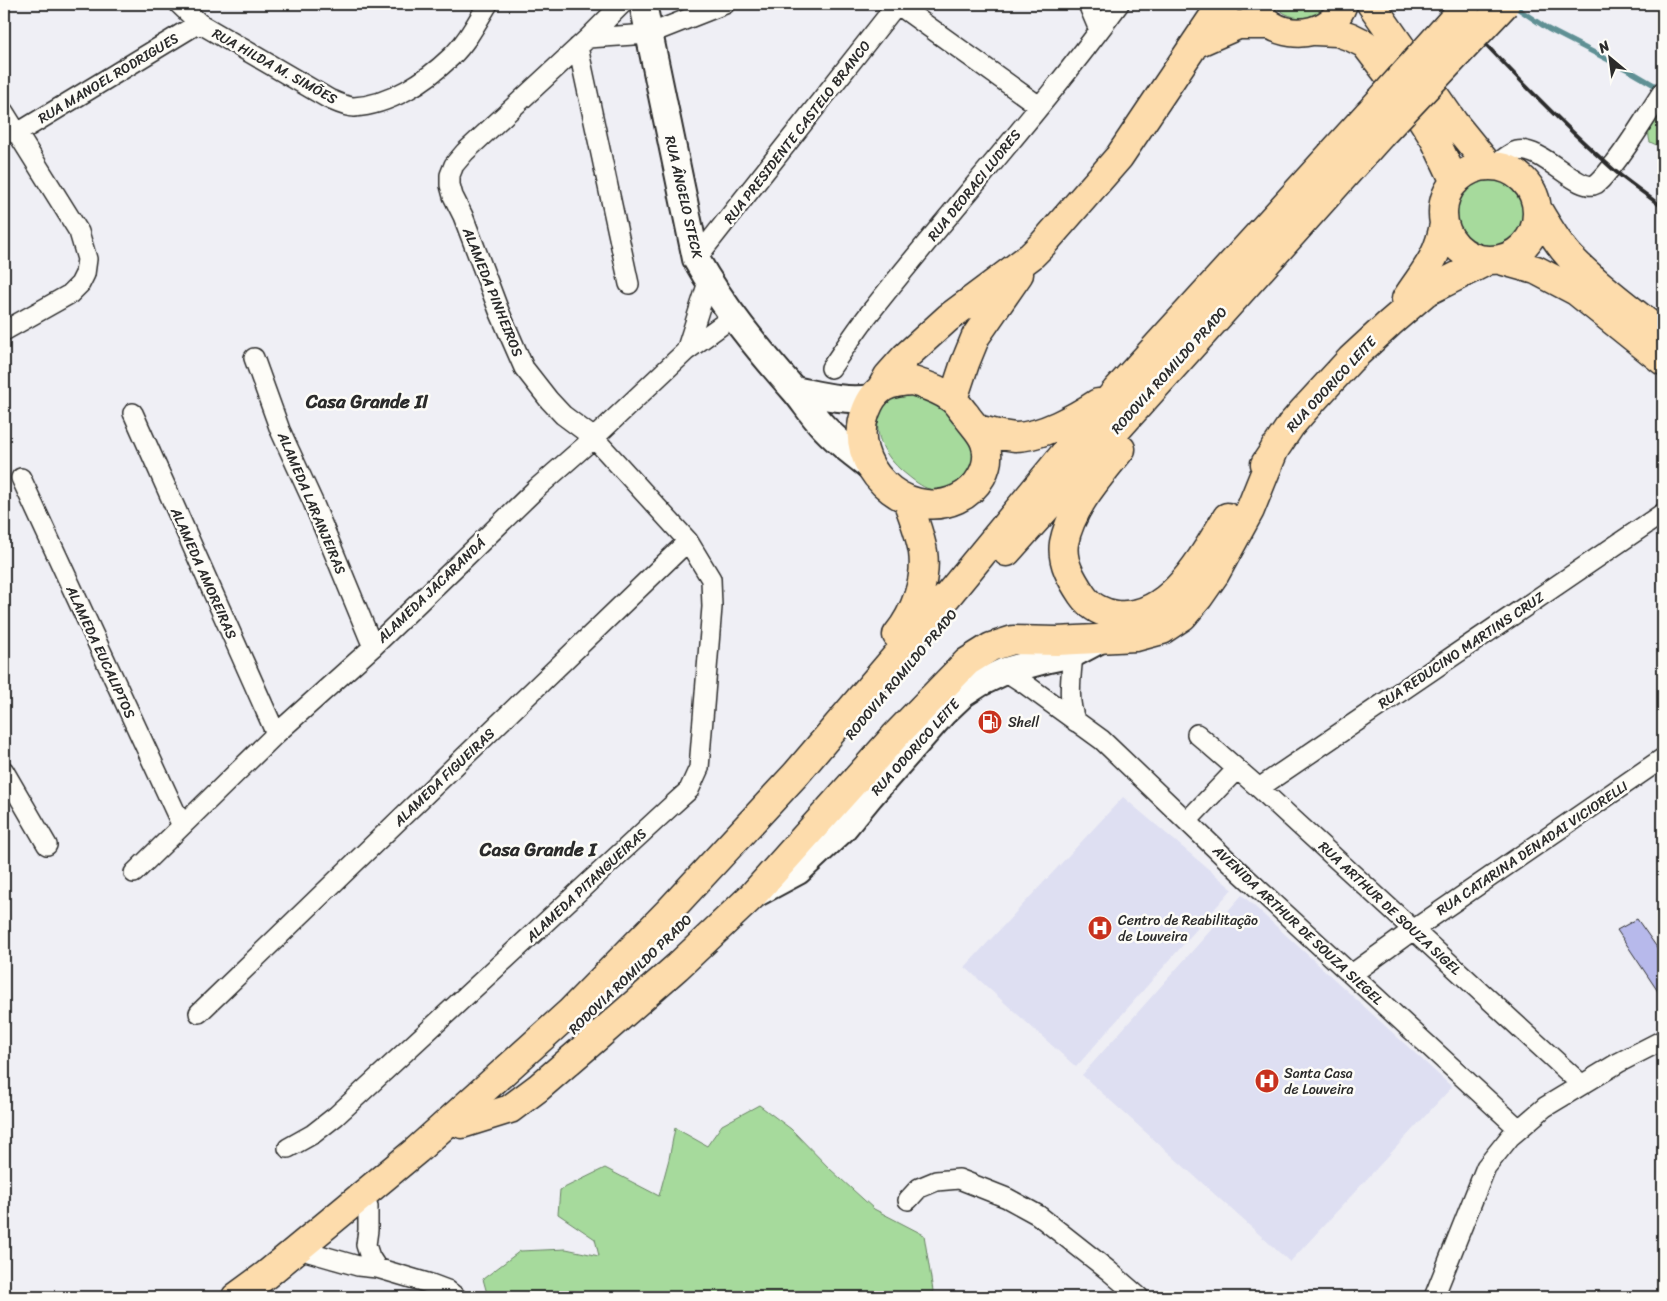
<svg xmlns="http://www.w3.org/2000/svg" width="1667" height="1301" font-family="Sriracha,sans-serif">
  <rect width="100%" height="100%" fill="#efeff5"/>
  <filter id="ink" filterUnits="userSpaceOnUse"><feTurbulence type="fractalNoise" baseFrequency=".02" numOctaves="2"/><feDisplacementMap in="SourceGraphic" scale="10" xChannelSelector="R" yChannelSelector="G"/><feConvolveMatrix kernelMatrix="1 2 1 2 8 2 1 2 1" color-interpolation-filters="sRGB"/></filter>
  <g filter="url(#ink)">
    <path fill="#dedff2" d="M1123,797L1232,889L1076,1067L965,967Z
      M1242,895L1452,1087L1290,1262L1082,1075Z"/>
    <path fill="#a6da9c" stroke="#688264" d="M1273,4H1329C1314,24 1288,21 1273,4Z
      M1663,98V148L1650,142C1645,126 1656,111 1663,98Z
      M1454 213a36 36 0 1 1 72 0a36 36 0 1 1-72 0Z
      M902,392H925L975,439C974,447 976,459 974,466C972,472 966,477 962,481C953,488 940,493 929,489C922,487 913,480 907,475C877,452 862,413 902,392Z
      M759,1105L791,1129L830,1169L874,1209L924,1235L934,1297H488L483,1279L520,1251L566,1249L599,1256L595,1239L558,1214L560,1190L605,1168L659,1196L669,1159L675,1128L707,1146L722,1125Z"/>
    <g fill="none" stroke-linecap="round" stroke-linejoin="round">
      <path stroke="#5f9094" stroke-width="5" d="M1514,6L1548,29L1630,71L1661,89"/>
    </g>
    <path fill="#b7b9eb" stroke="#2b2b2b" d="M1637,919L1663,956V999L1617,930Z"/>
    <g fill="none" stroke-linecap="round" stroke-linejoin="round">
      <defs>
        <path id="street" d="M179,4L199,23L329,99C336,102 346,107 354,107C390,105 426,81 451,57C467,42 477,22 488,4
          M897,4L1039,106
          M1088,4L1099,30
          M588,38L649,34L725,4
          M578,47L629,284
          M4,112L79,232L87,259L85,274L80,284L70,294L4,331
          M16,134L199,23
          M1494,166C1501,161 1509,153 1517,151C1542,145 1578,194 1596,184C1603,179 1608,171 1614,164C1632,141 1647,115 1663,91
          M696,259L897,4
          M686,351L708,282
          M254,358L280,430L313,502L373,647
          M831,368C845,348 858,327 873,309C954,206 1042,110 1119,4
          M133,413L276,734
          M21,478L182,826
          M1073,654C1071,677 1067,701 1076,722
          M1005,671L1025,684L1102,740L1242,874L1519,1129
          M1197,734L1259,788L1581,1084
          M4,771L47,845
          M1259,788L1663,513
          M1187,821L1237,769
          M134,873L276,734L373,647L537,488L594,438L686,351L734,316
          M1352,974L1413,930L1663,758
          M199,1013L688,541
          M288,1148L313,1134L336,1116L668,809L689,790L699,768L712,607L711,579L688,541L594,438L563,415L549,400L524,368L499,311L463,216L453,196L450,185V175L454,165L465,152L588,38L622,4
          M908,1200L919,1188L936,1181L959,1179L1007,1198L1038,1215L1109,1271L1139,1297
          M368,1206V1230L366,1245L370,1257L377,1268
          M309,1252L358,1266L377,1268L431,1284L447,1290L456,1297
          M1434,1297L1486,1167L1510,1137L1545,1107L1618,1063L1663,1040"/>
        <path id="secondary" d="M643,4L696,259C723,307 758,349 794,390C803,400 810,412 820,423C834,439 851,452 868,465
          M794,390C820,395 845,402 871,398
          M757,893L798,871L842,830L870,796L944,712L963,694L980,683L1005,671L1049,659L1073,654L1103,638"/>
        <path id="primary" d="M1254,4C1258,11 1263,20 1271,25C1295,40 1333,33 1343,4
          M1371,4L1454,123L1489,166
          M1315,31L1337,32L1351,37L1365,44L1420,116L1435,140L1455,182
          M1197,43L1238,25H1270
          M1443 213a47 47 0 1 1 94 0a47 47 0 1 1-94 0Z
          M1538,210C1548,227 1558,244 1571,258C1599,287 1632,310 1663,335
          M1500,260L1536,270L1576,291L1663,361
          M1406,299C1424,271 1438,259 1444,224
          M913,381C927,386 939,389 951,398C957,402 961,410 966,415C972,424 982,433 985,443C993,466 977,490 957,499C904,523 845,463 866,411C875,387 888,382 913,381Z
          M882,387L888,376L905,357L948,318L1031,256L1043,244L1119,157L1211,20L1225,4
          M953,399L965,363L976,336L1019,274
          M977,429C989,432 1002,436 1015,437C1041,437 1077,417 1098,403
          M1121,449C1099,477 1071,507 1064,543C1061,562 1072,580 1082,595C1090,607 1104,614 1117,615C1170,620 1203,556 1227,517
          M1265,464L1291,425L1304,410L1351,359L1390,323L1426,292L1487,261
          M1007,552L1381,135
          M897,635C915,613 927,580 923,552C920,534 913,517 907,500
          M462,1124L510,1109L538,1088L596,1038L677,967L752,896L895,736L967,662L991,647L1013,640L1057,641L1136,637L1162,630L1183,616L1199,597L1215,574L1250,510L1275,448
          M236,1297L266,1275L417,1150L569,1013L670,910L796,774L949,594L1116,391L1369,113"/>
      </defs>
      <use href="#street" stroke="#2b2b2b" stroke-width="22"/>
      <use href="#secondary" stroke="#2b2b2b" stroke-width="30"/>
      <use href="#primary" stroke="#2b2b2b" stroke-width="31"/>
      <use href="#street" stroke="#fdfcf7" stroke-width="19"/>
      <use href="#secondary" stroke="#fdfcf7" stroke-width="26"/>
      <use href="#primary" stroke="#fddcac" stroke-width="28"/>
      <path stroke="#2b2b2b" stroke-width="4" d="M1448,4C1501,61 1556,119 1615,171C1630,184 1648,195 1663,208"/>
      <defs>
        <path id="primary-bridge" d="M1369,113L1467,4
          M1381,135L1505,4"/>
      </defs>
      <use href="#primary-bridge" stroke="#2b2b2b" stroke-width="31" stroke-linecap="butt"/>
      <use href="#primary-bridge" stroke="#fddcac" stroke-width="28"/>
    </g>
  </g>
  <defs>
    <symbol id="fuel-disc" viewBox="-11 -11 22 22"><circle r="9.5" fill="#c8321e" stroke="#fdfcf7"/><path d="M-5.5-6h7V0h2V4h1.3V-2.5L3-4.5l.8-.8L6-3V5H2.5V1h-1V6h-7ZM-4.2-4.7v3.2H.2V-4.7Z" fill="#fff"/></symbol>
    <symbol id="hospital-disc" viewBox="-11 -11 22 22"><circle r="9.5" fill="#c8321e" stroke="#fdfcf7"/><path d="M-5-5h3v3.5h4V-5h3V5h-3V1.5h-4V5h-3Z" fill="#fff"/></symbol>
  </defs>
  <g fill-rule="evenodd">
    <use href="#fuel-disc" x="976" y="708" width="28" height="28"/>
    <use href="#hospital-disc" x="1086" y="914" width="28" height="28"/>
    <use href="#hospital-disc" x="1253" y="1067" width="28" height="28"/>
  </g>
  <g text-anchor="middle" stroke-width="5" stroke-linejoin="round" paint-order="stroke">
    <g font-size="14" fill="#2b2b2b" stroke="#fdfcf7">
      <text transform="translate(275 66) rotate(29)" y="5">RUA HILDA M. SIMÕES</text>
      <text transform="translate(108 78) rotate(-31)" y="5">RUA MANOEL RODRIGUES</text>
      <text transform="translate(797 132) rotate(-52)" y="5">RUA PRESIDENTE CASTELO BRANCO</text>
      <text transform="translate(974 185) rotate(-51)" y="5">RUA DEORACI LUDRES</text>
      <text transform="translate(684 197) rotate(77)" y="5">RUA ÂNGELO STECK</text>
      <text transform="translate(493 292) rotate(68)" y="5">ALAMEDA PINHEIROS</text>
      <text transform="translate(1169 370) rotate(-48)" y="5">RODOVIA ROMILDO PRADO</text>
      <text transform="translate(1331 384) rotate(-47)" y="5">RUA ODORICO LEITE</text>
      <text transform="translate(312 503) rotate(67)" y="5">ALAMEDA LARANJEIRAS</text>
      <text transform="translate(204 573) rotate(66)" y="5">ALAMEDA AMOREIRAS</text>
      <text transform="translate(431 590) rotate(-44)" y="5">ALAMEDA JACARANDÁ</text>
      <text transform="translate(1461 650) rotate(-34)" y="5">RUA REDUCINO MARTINS CRUZ</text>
      <text transform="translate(101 652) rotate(65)" y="5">ALAMEDA EUCALIPTOS</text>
      <text transform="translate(901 674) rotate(-50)" y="5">RODOVIA ROMILDO PRADO</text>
      <text transform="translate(915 747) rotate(-48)" y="5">RUA ODORICO LEITE</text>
      <text transform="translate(444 777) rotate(-44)" y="5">ALAMEDA FIGUEIRAS</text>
      <text transform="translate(1532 848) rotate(-34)" y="5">RUA CATARINA DENADAI VICIORELLI</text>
      <text transform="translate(586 885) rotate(-43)" y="5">ALAMEDA PITANGUEIRAS</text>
      <text transform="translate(1390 908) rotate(43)" y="5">RUA ARTHUR DE SOUZA SIGEL</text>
      <text transform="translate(1298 925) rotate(43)" y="5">AVENIDA ARTHUR DE SOUZA SIEGEL</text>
      <text transform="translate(630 974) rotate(-44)" y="5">RODOVIA ROMILDO PRADO</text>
    </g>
    <g font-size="14" fill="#2b2b2b" stroke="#fdfcf7" text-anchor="start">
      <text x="1008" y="727">Shell</text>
      <text x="1118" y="925">Centro de Reabilitação<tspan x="1118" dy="16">de Louveira</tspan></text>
      <text x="1284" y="1078">Santa Casa<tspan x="1284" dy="16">de Louveira</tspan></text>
    </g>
    <g font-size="19" font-weight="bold" fill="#2b2b2b" stroke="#fdfcf7">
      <text x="367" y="408">Casa Grande II</text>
      <text x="538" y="856">Casa Grande I</text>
    </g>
  </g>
  <rect width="1667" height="1301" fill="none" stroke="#fdfcf7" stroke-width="20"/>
  <rect x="10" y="10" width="1647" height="1281" fill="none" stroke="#2b2b2b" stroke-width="2" filter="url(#ink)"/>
  <g transform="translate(1610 58) rotate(331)" stroke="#fdfcf7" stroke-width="4" paint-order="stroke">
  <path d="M0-4L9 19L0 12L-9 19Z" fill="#2b2b2b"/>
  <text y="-8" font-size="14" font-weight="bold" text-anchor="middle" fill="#2b2b2b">N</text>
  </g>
</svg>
